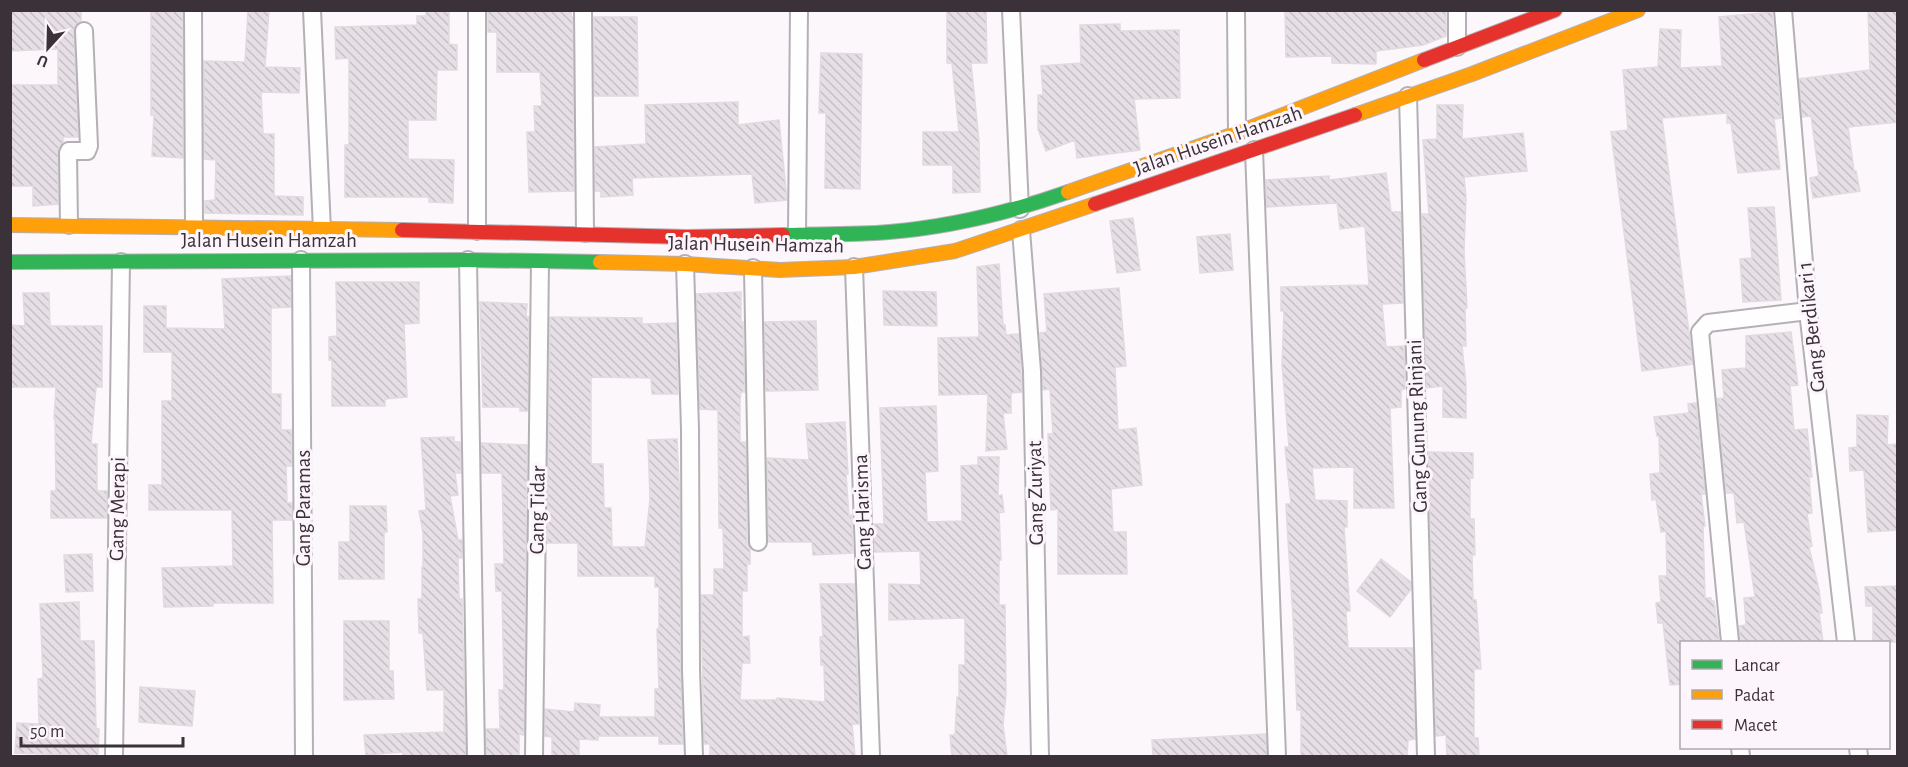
<svg xmlns="http://www.w3.org/2000/svg" width="1908" height="767" font-family="'Alegreya Sans',sans-serif">
  <defs>
    <pattern id="building-back-hatch" width="6" height="6" patternUnits="userSpaceOnUse" patternTransform="scale(1.5)"><rect width="6" height="6" fill="#e7dfe6"/><path d="M-1 5l2 2M0 0l6 6M5-1l2 2" fill="none" stroke="#c7c0c6"/></pattern>
  </defs>
  <rect width="100%" height="100%" fill="#fbf7fb"/>
  <path fill="url(#building-back-hatch)" stroke="#e1dbe0" stroke-width="1.5" d="M10,10H81V21L75,26L74,31L78,137H63V142L58,149V204L33,206V186H10V85H58V49L10,51Z
    M151,10H183V158L152,156L154,115H151Z
    M248,10H269L265,67L300,68L299,93L261,92L263,134H274V196L303,197V215L205,213V201L215,200L216,160L204,159V61L245,62Z
    M426,10H449V44L457,45V70H437L436,120H408V159L454,160L453,203L429,202V197H345V145H349V58L336,59L335,27L417,25V16H426Z
    M488,10H571V17H573L574,191L529,192L527,132H535L534,106H542L540,72H497V32H488Z
    M947,10H986L987,63H971L979,141L980,192L953,193V165H923V132H959L952,63H947Z
    M1285,10H1376V13L1396,10H1446V36L1423,45L1376,51V63L1375,64L1332,63V56L1286,57Z
    M1868,10H1898V122L1848,127L1854,171H1856L1860,191L1813,198L1810,178L1819,176L1811,116L1802,117L1799,79L1870,70Z
    M1772,12L1781,118L1774,119L1780,169L1738,173L1731,123H1727V113L1662,118L1693,364L1642,371L1611,132L1628,130L1623,70L1658,67L1660,29L1681,30L1680,68L1722,66L1719,17Z
    M594,17H637L638,96H594Z
    M1120,24V31L1179,30L1180,98L1134,99L1140,150L1077,158L1075,140L1046,151L1038,129V95H1043L1041,66L1081,63L1080,25Z
    M821,53L862,54L860,189L825,188L826,113H819Z
    M738,102V125L779,120L787,200L755,203L752,174L632,178L633,195L601,197V191H595V147L646,144L645,105Z
    M1437,105H1463L1462,139L1523,133L1527,171L1464,177L1466,198L1464,251L1467,308H1465L1466,346H1462L1466,384V418L1443,417V386L1426,388L1422,214H1429L1423,140L1437,139Z
    M1386,173L1391,212H1401L1403,303L1382,304L1386,347L1404,346L1405,389L1401,390V407L1390,408L1394,508H1354V467L1312,468L1315,500L1347,501V527H1344L1350,611H1346L1348,648H1413L1415,739L1408,740L1407,756H1301V710H1297L1293,617L1287,524L1286,504H1291L1285,447H1289L1282,364L1284,311H1281V287L1369,285L1365,226L1340,229L1337,203L1267,207L1266,180L1329,176V180Z
    M1774,207L1781,300L1743,302L1740,259L1752,258L1748,208Z
    M1133,218L1140,270L1117,273L1110,221Z
    M1230,234L1233,270L1200,273L1197,237Z
    M999,264L1003,325H1005L1006,335L1019,334L1022,392L1011,393V413H1003L1007,449L986,451L988,394L939,395L938,338L979,337L977,267Z
    M291,276V307L271,308V394H281V430H291L292,466H286L287,503H292V520H272L273,603H213V606L164,607L162,568L233,566L232,510H149V485H162V401H172V352H144V306H166V328L225,329L222,279Z
    M336,282H419V323L404,324L407,397L385,399V406H332V360H329V337L337,336Z
    M1119,288L1126,366L1115,367L1118,430L1136,428L1142,485L1111,489L1113,532H1126L1127,574H1058V509L1051,510L1048,434H1053L1050,389L1043,390L1040,333L1047,332L1044,294Z
    M883,291L936,292L937,326L884,325Z
    M741,292V322H743L745,392H741L740,401V442H746L747,542L750,548V564H747V591H742V637L749,636L750,663H742L740,700H777V698L825,702L824,665H821L820,637H823L820,584H854L859,724H852L855,756H710V744H704L701,595H714V569H724L723,528H719L718,410L700,409L696,294Z
    M23,293H49L50,326H102V387H96L91,444H97V491H107V518H51V491H56L55,419H54L56,387H10V325L25,326Z
    M480,302L527,304L526,317H529L528,411H520V407H483Z
    M550,317L642,318V324L676,323L678,394H652L651,378L591,377V464H603L604,508H611L612,547H645L650,499L648,440L677,439L680,502L681,670L683,744H659V736H598V740L579,739V756H552V737L545,736V709L574,712L575,703L600,705L599,717H655V689H659L657,629H659V587H655V576H578V543H547Z
    M816,321L818,390L766,391L764,322Z
    M1791,332L1798,385L1790,386L1794,430L1807,429L1812,477H1809L1812,513L1807,514L1812,546L1809,547L1819,590L1822,613H1819L1823,642H1740L1739,626L1746,625L1744,598L1755,597L1744,522L1737,523L1734,493H1726L1717,399L1724,398L1722,370L1746,368V336Z
    M1696,403L1705,494H1701L1705,526L1703,527L1705,598H1711V601H1714L1719,642H1682V684L1670,685L1663,623H1658L1656,603L1661,602L1659,576H1667L1666,531L1661,532L1656,499L1652,500L1650,474L1660,473L1659,436H1657L1654,417L1689,413L1688,404Z
    M936,406L938,471L925,472L927,522L962,521L961,466L978,465V457H999L998,496L1002,495L1004,512L999,513L1001,560H999V605H1005L1006,694L1003,725L1007,756H952L950,735H955L957,697H959V665H965V618L889,620V584L921,585L920,551L874,552L873,524H884L880,408Z
    M1857,415L1888,416L1887,445L1898,444V530L1868,532L1864,470L1850,471L1849,448L1857,447Z
    M845,422L848,474H846L849,516L851,515L852,525L853,553L813,555L812,542H768L767,458L809,460L806,424Z
    M454,437V442H460L461,473H455L458,495L450,496L458,540H462V558H458L459,599H462L466,756H403V752L366,755L364,735L444,732V690H427L423,633H419L418,599H422V567H423V533L419,511L426,510L421,438Z
    M481,443L527,445L524,735L519,734V756H486V729H500L499,690H504L502,591H496L495,564H504L502,473H482Z
    M1428,452L1473,453V478H1470V519H1474L1475,555H1472L1473,600H1476L1481,669H1474V738H1478L1479,756H1447L1446,735L1436,736Z
    M350,506H386L387,532H384V579H339V542H350Z
    M92,554L93,591L66,592L64,555Z
    M1381,559L1411,582V589L1390,617L1357,591Z
    M1898,586V642H1873V606H1866L1865,587Z
    M79,602L80,641H94L96,728L99,729L98,756L15,753L17,723L39,724L38,679L43,678L40,604Z
    M344,621H389V671H393L394,699L344,700Z
    M140,687L195,691L192,726L139,722Z
    M1266,734L1267,756H1153L1152,740Z"/>
  <g fill="none" stroke-linecap="round" stroke-linejoin="round">
    <defs>
      <path id="street" d="M193,10L194,227
        M312,10L322,230
        M583,10L585,233
        M1011,10L1020,209
        M1236,10L1237,133
        M1457,10V47
        M1783,10L1808,311L1846,642
        M1408,96L1426,756
        M1254,150L1277,756
        M69,225L68,153L69,151H87L89,146L84,31
        M1021,230L1032,371L1040,756
        M477,231V10
        M797,233L799,10
        M301,260L304,756
        M468,260L476,756
        M685,264L690,429L691,670L694,756
        M854,267L871,756
        M753,268L758,542
        M1730,642L1700,332L1708,323L1808,311
        M1740,748L1741,756
        M1858,748L1859,756
        M114,756L121,262
        M534,756L540,263"/>
      <path id="fast" d="M783,235C818,234 854,235 889,232C950,227 1011,212 1068,192
        M10,262L468,260L600,262"/>
      <path id="slow" d="M1355,115L1472,74L1638,10
        M1068,192L1237,133L1424,60
        M10,225L402,230
        M600,262L685,264L780,270L854,267L955,251L1095,204"/>
      <path id="jam" d="M1424,60L1555,10
        M1095,204L1355,115
        M402,230L687,237L783,235"/>
    </defs>
    <use href="#street" stroke="#b5b0b5" stroke-width="20"/>
    <use href="#fast" stroke="#b5b0b5" stroke-width="16"/>
    <use href="#slow" stroke="#b5b0b5" stroke-width="16"/>
    <use href="#jam" stroke="#b5b0b5" stroke-width="16"/>
    <use href="#street" stroke="#fefefe" stroke-width="16"/>
    <use href="#fast" stroke="#30b455" stroke-width="14"/>
    <use href="#slow" stroke="#ff9f0a" stroke-width="14"/>
    <use href="#jam" stroke="#e5322d" stroke-width="14"/>
  </g>
  <g text-anchor="middle" stroke-width="6" stroke-linejoin="round" paint-order="stroke">
    <g font-size="21" fill="#3a3139" stroke="#fdf5fc">
      <text transform="translate(1218 140) rotate(-19)" y="7">Jalan Husein Hamzah</text>
      <text x="269" y="247">Jalan Husein Hamzah</text>
      <text transform="translate(756 244) rotate(1)" y="7">Jalan Husein Hamzah</text>
      <text transform="translate(1811 327) rotate(-96)" y="7">Gang Berdikari 1</text>
      <text transform="translate(1417 426) rotate(-92)" y="7">Gang Gunung Rinjani</text>
      <text transform="translate(1035 493) rotate(-91)" y="7">Gang Zuriyat</text>
      <text transform="translate(303 508) rotate(-90)" y="7">Gang Paramas</text>
      <text transform="translate(117 509) rotate(-89)" y="7">Gang Merapi</text>
      <text transform="translate(537 510) rotate(-89)" y="7">Gang Tidar</text>
      <text transform="translate(862 512) rotate(-92)" y="7">Gang Harisma</text>
    </g>
  </g>
  <rect width="1908" height="767" fill="none" stroke="#3a3139" stroke-width="24"/>
  <rect x="1680" y="641" width="210" height="108" fill="#fdf5fc" stroke="#afa7ae" stroke-width="1.5"/>
  <rect x="1692" y="660" width="30" height="9" fill="#30b455" stroke="#afa7ae" stroke-width="1.5"/>
  <text x="1734" y="671" font-size="18" fill="#3a3139">Lancar</text>
  <rect x="1692" y="690" width="30" height="9" fill="#ff9f0a" stroke="#afa7ae" stroke-width="1.5"/>
  <text x="1734" y="701" font-size="18" fill="#3a3139">Padat</text>
  <rect x="1692" y="720" width="30" height="9" fill="#e5322d" stroke="#afa7ae" stroke-width="1.5"/>
  <text x="1734" y="731" font-size="18" fill="#3a3139">Macet</text>
  <g transform="translate(48 48) rotate(202)" stroke="#fdf5fc" stroke-width="4.5" paint-order="stroke">
  <path d="M0-4.5L10 22L0 15L-10 22Z" fill="#3a3139"/>
  <text y="-9" font-size="16" font-weight="bold" text-anchor="middle" fill="#3a3139">U</text>
  </g>
  <path d="M21 737v9h162v-9" fill="none" stroke="#3a3139" stroke-width="3"/>
  <text x="30" y="737" font-size="18" fill="#3a3139" stroke="#fdf5fc" stroke-width="4.5" paint-order="stroke">50 m</text>
</svg>
